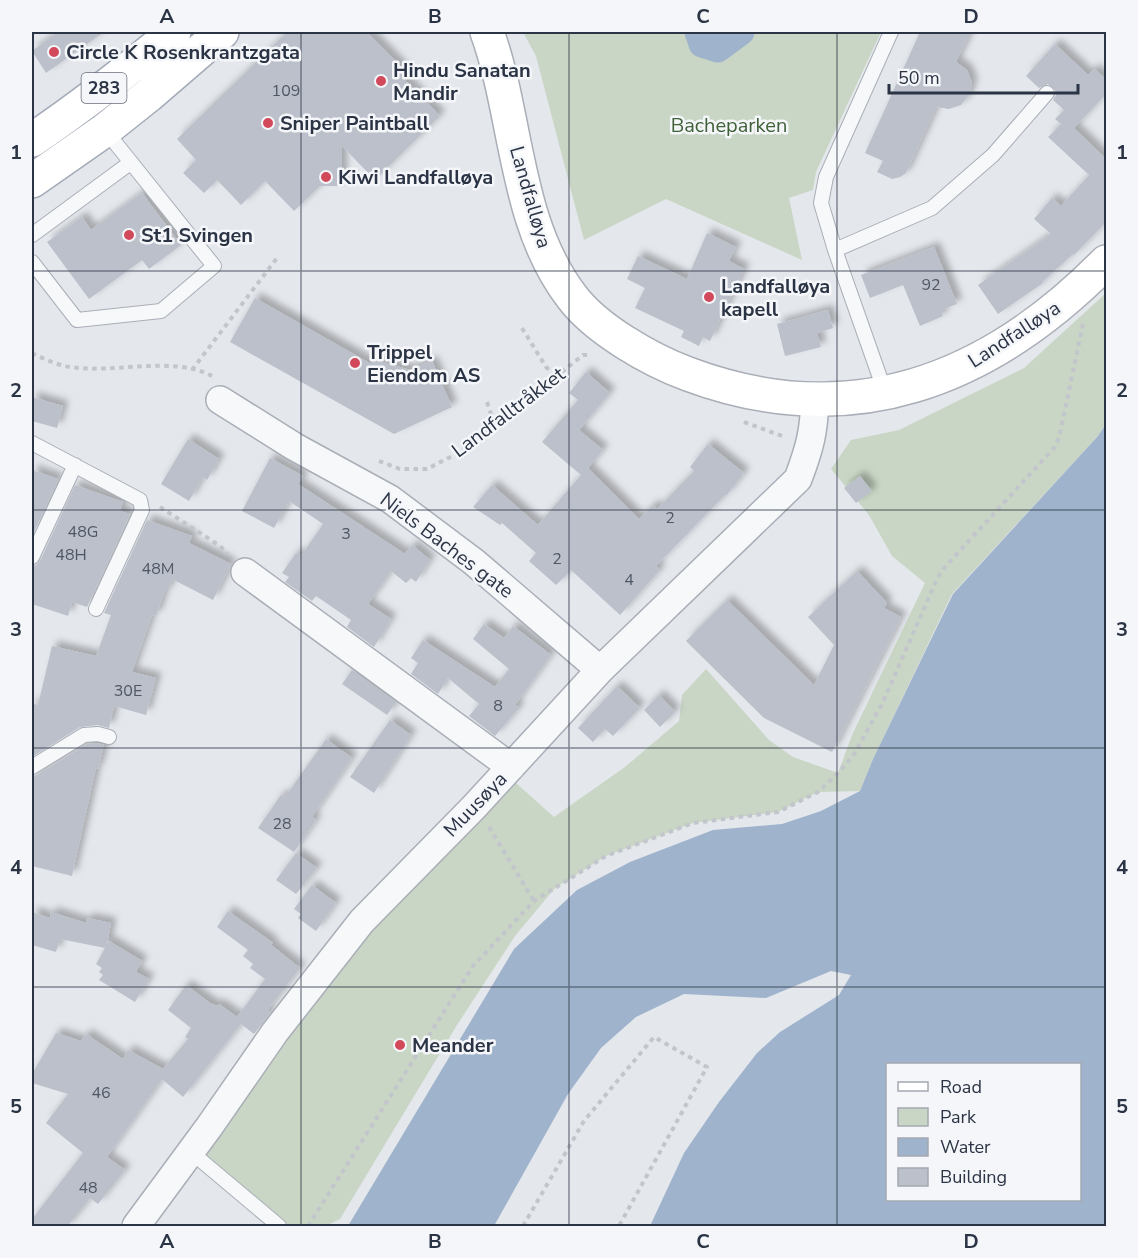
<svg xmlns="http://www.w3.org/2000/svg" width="1138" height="1258" font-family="'Nunito Sans',sans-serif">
  <defs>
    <filter id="shadow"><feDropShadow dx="5.5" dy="-5.5" stdDeviation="3" flood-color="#0004"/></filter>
  </defs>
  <rect width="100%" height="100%" fill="#e4e7ec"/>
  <path fill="#c9d6c5" d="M523,32H881L816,172L813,190L789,198L802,260L666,199L584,240L536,56Z
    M1106,293V424L1098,436L952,594L873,759L860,791L818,792L778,812L693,823L606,856L555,888L515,936L457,1025L340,1219L326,1226H279L191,1152L238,1084L474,807L516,783L554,817L625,767L679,721L682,695L706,669L769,740L793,757L838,773L852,735L925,583L892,556L869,515L831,469L851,440L899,430L1024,368Z"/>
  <path fill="#9fb4cc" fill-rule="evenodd" d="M1106,424V1226H650L684,1153L719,1102L757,1053L780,1032L839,995L851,975L831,971L766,998L684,994L636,1017L601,1048L568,1094L494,1226H348L514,949L577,890L630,862L713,830L782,824L821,811L860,791L873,759L953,594L1098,436ZM888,1064H1080V1200H888Z"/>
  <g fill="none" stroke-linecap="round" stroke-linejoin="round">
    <path stroke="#9fb4cc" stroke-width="27" d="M698,32L702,44L718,49L741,32"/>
  </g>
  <path fill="#bbc0ca" filter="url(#shadow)" d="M58,32H104L46,73L32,51Z
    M287,32H367L404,70L400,75L440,116L375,180L342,146V186H320L294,211L265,181L241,205L217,180L204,193L183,173L196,160L177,139Z
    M920,32H970L956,62L967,70L972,83L969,95L961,105L949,109L936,107L906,173L900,177L892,179L877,172L883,161L865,153Z
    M1055,44L1088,75L1094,69L1107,80V93L1074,128L1105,158L1107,157V221L1074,255L1073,254L1042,282L1043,283L998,314L978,285L1051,234L1034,219L1052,198L1061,206L1089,175L1048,137L1061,124L1055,119L1064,110L1053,100L1056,95L1055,90L1048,84L1039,88L1026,76Z
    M142,193L181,245L149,269L142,260L89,299L47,242L82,217L91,230Z
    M707,233L736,247L729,261L744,269L710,341L703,337L699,346L681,337L684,331L635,308L645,288L627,279L638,256L687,279Z
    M934,247L957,304L941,310L943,316L920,326L903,285L870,298L861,275Z
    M255,298L371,364L373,359L410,370L432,361L452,407L394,434L230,342Z
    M828,310L833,328L817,333L821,347L785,356L777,324Z
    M586,372L610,393L579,430L603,450L588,468L639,519L653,505L657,509L694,471L690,467L708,444L744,473L726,496L725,495L656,566L660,570L620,615L571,570L556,585L529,561L536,553L502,523L500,525L473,507L492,485L538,525L581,475L542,442L578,400L569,393Z
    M32,397L63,406L57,428L32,421Z
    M188,439L219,459L207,480L203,477L189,501L161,484Z
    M270,458L303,476L298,484L405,554L412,545L430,560L416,582L411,578L406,583L391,571L368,604L391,619L374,647L347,627L351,620L316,596L312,601L285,582L289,577L282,573L296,553L301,556L323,524L289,501L274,528L242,511Z
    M32,470L58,479L32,537Z
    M860,476L872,491L856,503L844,488Z
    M75,485L123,502L120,511L130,514L87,607L72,602L68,616L32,604V566L37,565L40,561Z
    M147,520L192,536L189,543L231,564L213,600L172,579L168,591L165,590L156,616L152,615L132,672L156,678L146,715L114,706L109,728L98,725L80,727L32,757V703L38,705L52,646L96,656L111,615L104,613Z
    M857,571L887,603L884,608L901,617L832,752L764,718L686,641L727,600L814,685L834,645L808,617Z
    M484,624L504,638L513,626L551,655L515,705L519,708L495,736L469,716L479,704L448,678L438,694L411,674L418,663L411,658L423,640L495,687L509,669L473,639Z
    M352,670L396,702L387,715L342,684Z
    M617,686L640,708L613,736L605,729L593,742L578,728Z
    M659,695L675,712L660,727L644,710Z
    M390,720L411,735L374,793L350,777Z
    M326,739L352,758L312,817L316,820L294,852L258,828L281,795L285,797Z
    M97,743L104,745L98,769L96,768L72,876L32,866V776L37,775L87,744Z
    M296,853L317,868L296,894L276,880Z
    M312,885L336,903L316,931L298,918L301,914L294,909Z
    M228,911L273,943L271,945L300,968L267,1011L270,1013L254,1034L241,1024L183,1097L162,1079L107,1157L125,1170L98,1204L90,1198L67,1227H32V1219L83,1153L46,1123L68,1094L32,1083V1074L56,1033L81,1041L86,1034L123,1059L128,1050L163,1069L188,1039L185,1037L191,1028L168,1010L186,985L210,1003L217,1006L219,1004L237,1017L265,979L250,968L253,964L243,956L248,950L217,927Z
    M32,912L50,918L51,912L86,923L87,918L111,923L107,944L109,941L142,961L136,972L149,979L135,1002L99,980L103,975L99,972L102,968L96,964L105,948L60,939L56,952L32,945Z"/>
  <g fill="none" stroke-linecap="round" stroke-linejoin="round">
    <defs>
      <path id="lane" d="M32,235L130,163
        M835,250L932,208L993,155L1047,93
        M32,262L77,320L161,311L214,266L105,130
        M885,392L835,250L821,203L826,177L891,32
        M32,443L140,500L142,510L96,609
        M32,557L75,465
        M32,767L84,735L98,734L109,737
        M191,1152L279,1226"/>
      <path id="street" d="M220,400L295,447L390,499L474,562L600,670
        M245,572L511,767
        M136,1226L209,1127L275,1032L362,921L474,807L600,670L798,479C810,447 814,432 815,398"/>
      <path id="secondary" d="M487,32C518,118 514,222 572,297C596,329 650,360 688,374C851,435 989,381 1106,262"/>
      <path id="primary" d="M32,140C81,107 128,70 174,32
        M32,181L105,130L149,95L222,32"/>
    </defs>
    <use href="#lane" stroke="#a9aeb7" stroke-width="16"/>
    <use href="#street" stroke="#a9aeb7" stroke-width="30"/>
    <use href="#secondary" stroke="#a9aeb7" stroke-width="36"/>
    <use href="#primary" stroke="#a3abb8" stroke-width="36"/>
    <path stroke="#c2c5cb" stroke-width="4" stroke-dasharray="4.5 4.5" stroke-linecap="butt" d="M522,328L546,367L556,376
      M32,353C44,359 57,365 70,367C114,374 172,355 212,376
      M192,370L277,258
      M487,402L491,414L498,422
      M744,422L785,437
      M379,461L400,469H427L468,448L583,355H590
      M160,507L220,546L227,554
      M489,827L534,901
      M308,1226L473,966L534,901L606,856L693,823L778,812L818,792L838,773L853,756L882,704L937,579L944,568L1054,448L1059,438L1083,324
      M523,1226L584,1121L654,1037L707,1067L619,1226"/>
    <use href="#lane" stroke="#f7f8fa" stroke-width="14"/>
    <use href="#street" stroke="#f7f8fa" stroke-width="27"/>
    <use href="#secondary" stroke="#fff" stroke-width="33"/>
    <use href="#primary" stroke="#fff" stroke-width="33"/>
  </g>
  <path fill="none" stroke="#2b3445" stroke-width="1.5" stroke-opacity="0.55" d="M301,32V1226M569,32V1226M837,32V1226M32,271H1106M32,510H1106M32,748H1106M32,987H1106"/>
  <g fill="#d1495b" stroke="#f4f6f9" stroke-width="2">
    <circle cx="54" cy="52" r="6"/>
    <circle cx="381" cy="81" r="6"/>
    <circle cx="268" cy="123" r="6"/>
    <circle cx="326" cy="177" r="6"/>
    <circle cx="129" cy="235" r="6"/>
    <circle cx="709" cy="297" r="6"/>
    <circle cx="355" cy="363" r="6"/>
    <circle cx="400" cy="1045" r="6"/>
  </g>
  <g text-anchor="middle" stroke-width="5" stroke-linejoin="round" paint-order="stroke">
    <g font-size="16" fill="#4f5766">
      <text x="286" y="96">109</text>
      <text x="931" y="290">92</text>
      <text x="670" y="523">2</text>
      <text x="83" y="537">48G</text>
      <text x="346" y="539">3</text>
      <text x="71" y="560">48H</text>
      <text x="557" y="564">2</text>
      <text x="158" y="574">48M</text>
      <text x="629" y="585">4</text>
      <text x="128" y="696">30E</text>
      <text x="498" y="711">8</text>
      <text x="282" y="829">28</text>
      <text x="101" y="1098">46</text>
      <text x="88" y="1193">48</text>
    </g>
    <rect fill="#f4f6f9" stroke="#676e7b" stroke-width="1.5" x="81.5" y="73" width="45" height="30" rx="4.5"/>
    <g font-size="18" font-weight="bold" fill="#2b3445">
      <text x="104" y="94">283</text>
    </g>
    <g font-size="20" font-weight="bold" fill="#2b3445" stroke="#f4f6f9" text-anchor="start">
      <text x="66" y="59">Circle K Rosenkrantzgata</text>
      <text x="393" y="77">Hindu Sanatan<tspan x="393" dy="23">Mandir</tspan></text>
      <text x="280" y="130">Sniper Paintball</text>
      <text x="338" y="184">Kiwi Landfalløya</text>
      <text x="141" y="242">St1 Svingen</text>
      <text x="721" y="293">Landfalløya<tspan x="721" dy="23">kapell</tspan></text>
      <text x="367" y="359">Trippel<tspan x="367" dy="23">Eiendom AS</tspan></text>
      <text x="412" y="1052">Meander</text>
    </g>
    <g font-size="20" fill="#3f6138" stroke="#f4f6f9">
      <text x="729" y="132">Bacheparken</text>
    </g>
    <g font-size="20" fill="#2b3445" stroke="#f4f6f9">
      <text transform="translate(531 197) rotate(74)" y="7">Landfalløya</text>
      <text transform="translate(1014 334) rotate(-33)" y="7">Landfalløya</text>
      <text transform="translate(508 412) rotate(-37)" y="7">Landfalltråkket</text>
      <text transform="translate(447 545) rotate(37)" y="7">Niels Baches gate</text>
      <text transform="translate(475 804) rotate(-46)" y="7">Muusøya</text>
    </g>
  </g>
  <rect width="1138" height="1258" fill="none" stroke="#f4f6f9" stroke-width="66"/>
  <rect x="886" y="1063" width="195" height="138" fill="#f4f6f9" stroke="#a4a8b1" stroke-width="1.5"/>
  <rect x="898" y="1082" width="30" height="9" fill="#ffffff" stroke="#a4a8b1" stroke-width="1.5"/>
  <text x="940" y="1093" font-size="18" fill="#2b3445">Road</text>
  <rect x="898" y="1108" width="30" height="18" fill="#c9d6c5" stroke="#a4a8b1" stroke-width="1.5"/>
  <text x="940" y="1123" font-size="18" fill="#2b3445">Park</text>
  <rect x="898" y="1138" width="30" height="18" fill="#9fb4cc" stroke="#a4a8b1" stroke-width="1.5"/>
  <text x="940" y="1153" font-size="18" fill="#2b3445">Water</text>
  <rect x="898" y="1168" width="30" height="18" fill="#bbc0ca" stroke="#a4a8b1" stroke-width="1.5"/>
  <text x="940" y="1183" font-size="18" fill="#2b3445">Building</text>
  <path d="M889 84v9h189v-9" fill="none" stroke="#2b3445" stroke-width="3"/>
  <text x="898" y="84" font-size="18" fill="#2b3445" stroke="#f4f6f9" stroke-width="4.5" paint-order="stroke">50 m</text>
  <rect x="33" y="33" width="1072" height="1192" fill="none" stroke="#2b3445" stroke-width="2"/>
  <g font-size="20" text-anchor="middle" font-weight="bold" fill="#2b3445">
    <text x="167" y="23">A</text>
    <text x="435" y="23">B</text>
    <text x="703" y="23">C</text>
    <text x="971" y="23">D</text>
    <text x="16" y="159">1</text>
    <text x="1122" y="159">1</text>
    <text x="16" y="397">2</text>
    <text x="1122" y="397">2</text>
    <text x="16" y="636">3</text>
    <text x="1122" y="636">3</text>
    <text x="16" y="874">4</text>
    <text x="1122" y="874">4</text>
    <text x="16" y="1113">5</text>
    <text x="1122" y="1113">5</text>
    <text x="167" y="1248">A</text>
    <text x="435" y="1248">B</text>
    <text x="703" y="1248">C</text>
    <text x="971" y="1248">D</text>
  </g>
</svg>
